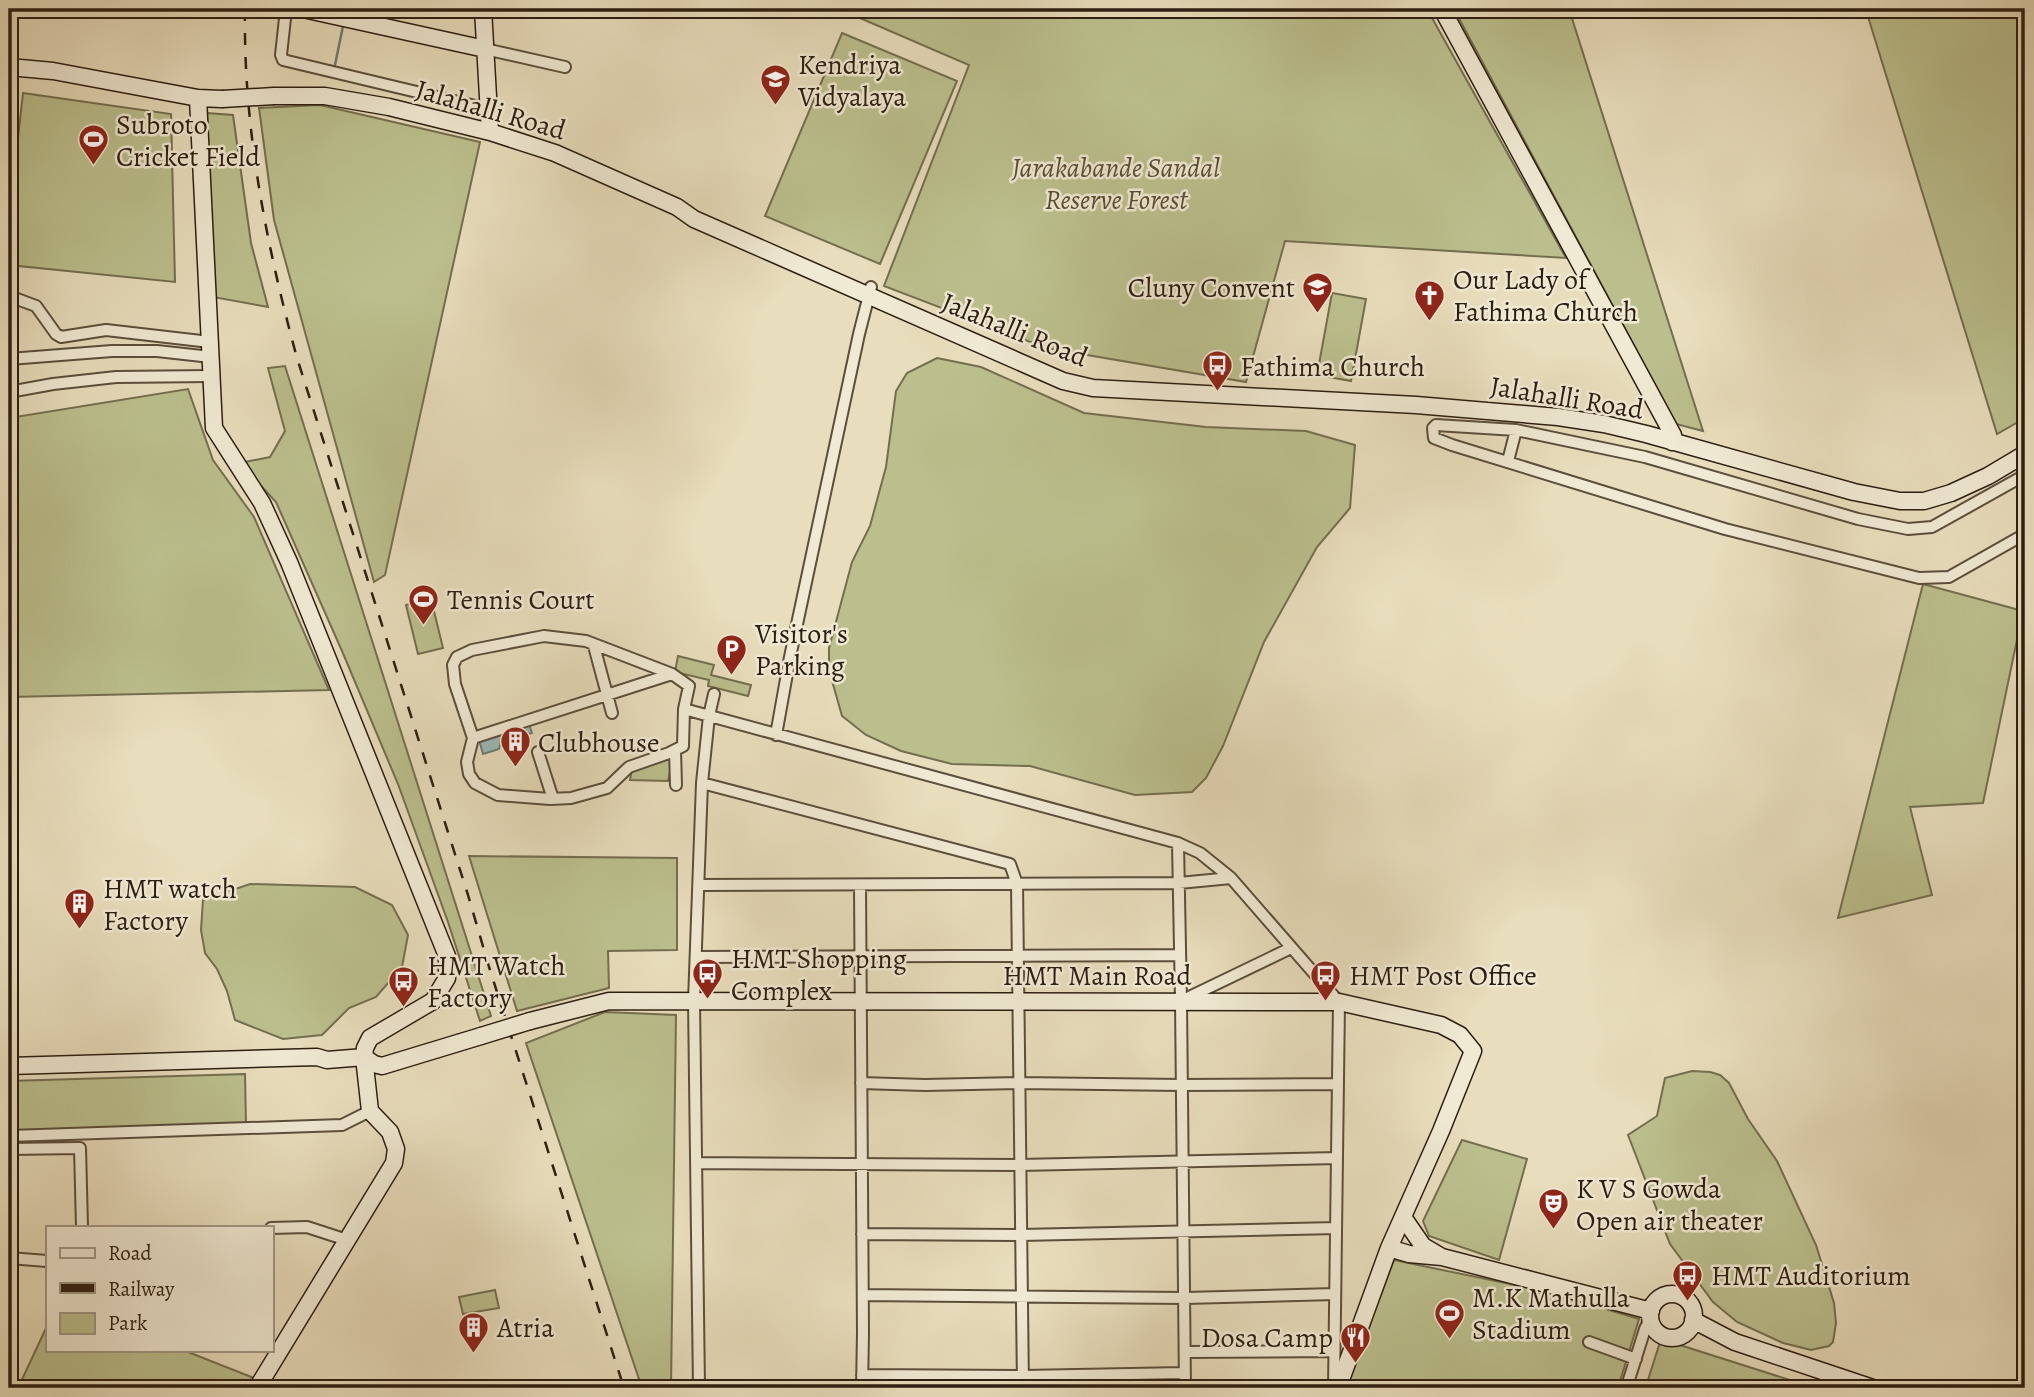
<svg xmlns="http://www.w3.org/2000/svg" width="2034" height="1397" font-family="Alegreya,serif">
  <rect width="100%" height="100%" fill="#e8ddbc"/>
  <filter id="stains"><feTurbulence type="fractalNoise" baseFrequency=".00286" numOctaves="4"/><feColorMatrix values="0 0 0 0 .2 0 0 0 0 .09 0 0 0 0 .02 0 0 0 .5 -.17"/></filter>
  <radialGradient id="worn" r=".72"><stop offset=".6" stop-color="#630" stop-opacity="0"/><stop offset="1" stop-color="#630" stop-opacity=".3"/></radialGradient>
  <path fill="#bbbf8d" stroke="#746e50" stroke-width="2" d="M839,9H1427L1566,258L1285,241L1246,382L1046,348L884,286L969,65Z
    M1454,9H1569L1703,431L1676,424Z
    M1870,9H2025V418L1997,434L1869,20Z
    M842,33L957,81L880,264L765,216Z
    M23,93L171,114L175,282L9,265V220Z
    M320,105L480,142L385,575L374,582L274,220L259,108Z
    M207,113L233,115L251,243L268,307L213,297Z
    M1332,293L1366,299L1351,381L1317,375Z
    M937,358L981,367L1084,413L1206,427L1306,431L1355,445L1350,508L1317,547L1264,642L1223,746L1206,778L1192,792L1135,795L1030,766L952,764L901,751L866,735L842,716L829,670V648L852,562L870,526L886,467L896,391L907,373Z
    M285,366L491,1016L480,1021L448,922L398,784L342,651L276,502L240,463L270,457L285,431L268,368Z
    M188,389L213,460L254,517L329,690L9,697V418Z
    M1923,584L2023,611L1983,803L1910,807L1932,895L1838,918Z
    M431,599L443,648L418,654L406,605Z
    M678,656L714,665L711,675L751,685L748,696L708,686L709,680L675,672Z
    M673,758L668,781L630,780L632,769Z
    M469,856L677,858V950L608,951L609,988L517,1011Z
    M250,884L355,887L392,905L408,935L402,967L376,997L349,1008L322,1035L283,1039L235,1020L227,991L217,969L205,953L201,930L203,900Z
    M605,1012L676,1015L671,1388H642L526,1043Z
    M1692,1071L1710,1072L1720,1075L1729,1083L1748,1119L1777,1161L1816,1245L1834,1303L1836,1323L1833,1342L1829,1346L1811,1350L1783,1343L1737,1322L1713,1302L1670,1244L1628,1135L1657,1116L1665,1078Z
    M245,1074L246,1125L9,1131V1081Z
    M1462,1140L1527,1159L1499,1260L1429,1236L1423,1221Z
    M1394,1260L1549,1292L1639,1319L1618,1388H1345Z
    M495,1290L499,1308L463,1314L459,1297Z
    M47,1326V1350H183L254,1378L248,1388H18Z
    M1661,1339L1815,1388H1665L1647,1383Z"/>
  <path fill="#99bab8" stroke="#6e7c76" stroke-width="2" d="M529,724L532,733L501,741L499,749L483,754L479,740Z"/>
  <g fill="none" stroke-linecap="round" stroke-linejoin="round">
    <path stroke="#6e7c76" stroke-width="2.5" d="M346,10V9
      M335,65L343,26"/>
    <defs>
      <path id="street" d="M286,9L281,55L283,60L488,109
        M485,49L565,67
        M9,296L36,306L56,334L61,337L106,330L210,342
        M9,359L112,351H157L211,357
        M9,392L53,384L116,377L211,376
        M1508,461L1516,430
        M2025,475L1932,527L1908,529L1858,519L1645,457L1516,430L1436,425L1433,428L1434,438L1452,445L1725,529L1919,578L1949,577L2025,534
        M594,646L612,713
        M684,709L683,746L669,753L629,767L607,788L571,798L550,799L498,795L475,783L469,774L467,762L473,738L455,684L453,665L457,657L472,650L544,636L586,641L672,674L689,686L684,709L1178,843L1200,853L1231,878L1339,1002L1334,1388
        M776,735L790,657L859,334L871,287
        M473,738L672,674
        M675,750L676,785
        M538,752L553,799
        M702,783L1010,864L1017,884L1023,1388
        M1178,843L1181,1001L1185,1388
        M699,885L1179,883L1231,878
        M860,885L863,1333L862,1388
        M696,957L1180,955
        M1183,1000L1291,948
        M861,1083L925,1085L1019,1083L1182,1085L1338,1084
        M9,1136L342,1125L370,1111
        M9,1149L80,1148L82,1227
        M696,1163L1020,1165L1337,1158
        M271,1228L307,1227L347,1240
        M862,1234L1021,1235L1336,1228
        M9,1258L47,1261
        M863,1295L1185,1298L1335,1294
        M1589,1342L1636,1359
        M1186,1352L1334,1351
        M862,1375L1023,1376L1184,1373
        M699,1388L694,1001L702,783L709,716L714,694
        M1634,1388L1627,1386L1645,1329L1650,1319"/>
      <path id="secondary" d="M303,9L485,49
        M483,9L490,132
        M1442,9L1673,435L1672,442
        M9,67L53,71L198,98L222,99
        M274,96H325L389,107L490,132L555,153L677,207L694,219L1063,381L1093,388L1416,405L1558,417L1604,424L1646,434L1854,492L1900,501H1924L1951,493L1988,476L2025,454
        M198,98L214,428L262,503L289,562L447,956V978L433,1001L370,1038L365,1048L364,1057L374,1064L382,1066L481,1036
        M530,1021L609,1001L1339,1002L1441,1025L1460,1035L1473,1051L1441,1131L1389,1248L1338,1388
        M9,1066L317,1057L327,1060L364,1057L370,1111L390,1132L396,1149L394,1163L257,1388
        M1403,1217L1423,1246L1440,1256
        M1389,1248L1409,1254L1442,1257L1651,1311
        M1650 1316a22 22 0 1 1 44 0a22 22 0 1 1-44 0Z
        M1693,1320L1735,1342L1873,1388"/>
    </defs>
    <use href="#street" stroke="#5c4e3c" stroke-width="14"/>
    <use href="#secondary" stroke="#2d1e12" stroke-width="19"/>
    <use href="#street" stroke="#f0e9d3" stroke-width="10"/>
    <use href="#secondary" stroke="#f0e9d3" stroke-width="16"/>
    <path stroke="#2d1e12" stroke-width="2.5" stroke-dasharray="12 12" stroke-linecap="butt" d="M245,9C243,127 266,244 297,358L468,895L489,967L624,1388"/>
    <defs>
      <path id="secondary-bridge" d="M222,99L274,96
        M481,1036L530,1021"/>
    </defs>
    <use href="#secondary-bridge" stroke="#2d1e12" stroke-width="19" stroke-linecap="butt"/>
    <use href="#secondary-bridge" stroke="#f0e9d3" stroke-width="16"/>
  </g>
  <defs>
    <symbol id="school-pin" viewBox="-11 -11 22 30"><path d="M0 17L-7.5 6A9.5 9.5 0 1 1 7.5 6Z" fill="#8f2418" stroke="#f0e9d3"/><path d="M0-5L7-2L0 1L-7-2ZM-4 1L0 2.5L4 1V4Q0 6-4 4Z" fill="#fff"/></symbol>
    <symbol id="stadium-pin" viewBox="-11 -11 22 30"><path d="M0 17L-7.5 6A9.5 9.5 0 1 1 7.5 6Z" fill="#8f2418" stroke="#f0e9d3"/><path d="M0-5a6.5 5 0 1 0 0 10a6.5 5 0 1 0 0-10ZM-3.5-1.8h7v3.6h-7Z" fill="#fff"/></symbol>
    <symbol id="church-pin" viewBox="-11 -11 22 30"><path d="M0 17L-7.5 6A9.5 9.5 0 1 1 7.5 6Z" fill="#8f2418" stroke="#f0e9d3"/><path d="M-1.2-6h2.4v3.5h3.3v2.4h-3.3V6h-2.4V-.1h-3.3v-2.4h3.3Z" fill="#fff"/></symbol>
    <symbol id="bus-pin" viewBox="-11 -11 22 30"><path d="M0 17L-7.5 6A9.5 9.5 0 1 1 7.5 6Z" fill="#8f2418" stroke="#f0e9d3"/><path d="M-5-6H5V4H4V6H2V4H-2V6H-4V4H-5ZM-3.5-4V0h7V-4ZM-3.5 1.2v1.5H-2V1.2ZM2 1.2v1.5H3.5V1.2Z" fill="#fff"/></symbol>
    <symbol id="parking-pin" viewBox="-11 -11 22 30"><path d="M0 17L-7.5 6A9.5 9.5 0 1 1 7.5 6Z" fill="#8f2418" stroke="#f0e9d3"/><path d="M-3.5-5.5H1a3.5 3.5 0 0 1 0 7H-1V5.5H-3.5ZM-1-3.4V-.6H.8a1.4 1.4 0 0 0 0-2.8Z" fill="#fff"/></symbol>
    <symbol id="building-pin" viewBox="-11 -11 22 30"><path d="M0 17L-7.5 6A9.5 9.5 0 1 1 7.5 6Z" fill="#8f2418" stroke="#f0e9d3"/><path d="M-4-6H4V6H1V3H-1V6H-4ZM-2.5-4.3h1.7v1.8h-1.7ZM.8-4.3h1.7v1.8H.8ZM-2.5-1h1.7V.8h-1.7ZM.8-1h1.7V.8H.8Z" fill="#fff"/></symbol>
    <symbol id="theatre-pin" viewBox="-11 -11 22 30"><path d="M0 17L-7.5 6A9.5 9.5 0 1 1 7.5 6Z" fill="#8f2418" stroke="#f0e9d3"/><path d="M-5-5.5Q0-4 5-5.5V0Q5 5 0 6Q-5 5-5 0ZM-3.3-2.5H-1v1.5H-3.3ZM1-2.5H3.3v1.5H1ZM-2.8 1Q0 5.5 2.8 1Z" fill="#fff"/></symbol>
    <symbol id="restaurant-pin" viewBox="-11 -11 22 30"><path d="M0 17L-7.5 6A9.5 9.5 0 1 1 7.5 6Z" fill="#8f2418" stroke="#f0e9d3"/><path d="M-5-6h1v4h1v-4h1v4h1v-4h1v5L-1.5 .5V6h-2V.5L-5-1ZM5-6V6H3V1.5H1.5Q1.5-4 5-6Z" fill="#fff"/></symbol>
  </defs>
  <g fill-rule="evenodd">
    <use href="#school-pin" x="758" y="62" width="35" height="47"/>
    <use href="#stadium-pin" x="76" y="122" width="35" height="47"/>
    <use href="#school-pin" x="1300" y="270" width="35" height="47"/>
    <use href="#church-pin" x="1412" y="278" width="35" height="47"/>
    <use href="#bus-pin" x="1200" y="348" width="35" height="47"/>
    <use href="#stadium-pin" x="406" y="582" width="35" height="47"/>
    <use href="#parking-pin" x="714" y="632" width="35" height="47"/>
    <use href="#building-pin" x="498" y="724" width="35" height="47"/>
    <use href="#building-pin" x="62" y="886" width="35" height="47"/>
    <use href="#bus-pin" x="690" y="956" width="35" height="47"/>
    <use href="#bus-pin" x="1308" y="958" width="35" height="47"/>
    <use href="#bus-pin" x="386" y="964" width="35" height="47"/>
    <use href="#theatre-pin" x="1536" y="1186" width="35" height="47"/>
    <use href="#bus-pin" x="1670" y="1258" width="35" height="47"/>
    <use href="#stadium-pin" x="1432" y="1296" width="35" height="47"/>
    <use href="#building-pin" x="456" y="1310" width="35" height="47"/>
    <use href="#restaurant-pin" x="1338" y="1320" width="35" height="47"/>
  </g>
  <g text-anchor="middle" stroke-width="5" stroke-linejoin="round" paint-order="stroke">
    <g font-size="28" fill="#2d1e12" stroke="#f0e9d3" text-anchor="start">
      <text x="798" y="74">Kendriya<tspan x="798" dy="32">Vidyalaya</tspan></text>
      <text x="116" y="134">Subroto<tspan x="116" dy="32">Cricket Field</tspan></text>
      <text x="1453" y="289">Our Lady of<tspan x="1453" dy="32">Fathima Church</tspan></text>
      <text x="1295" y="297" text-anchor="end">Cluny Convent</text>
      <text x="1240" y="376">Fathima Church</text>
      <text x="447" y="609">Tennis Court</text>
      <text x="755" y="643">Visitor's<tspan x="755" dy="32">Parking</tspan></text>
      <text x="538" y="752">Clubhouse</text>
      <text x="103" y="898">HMT watch<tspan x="103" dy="32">Factory</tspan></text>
      <text x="731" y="968">HMT Shopping<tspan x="731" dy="32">Complex</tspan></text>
      <text x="427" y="975">HMT Watch<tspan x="427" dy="32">Factory</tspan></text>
      <text x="1349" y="985">HMT Post Office</text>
      <text x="1576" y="1198">K V S Gowda<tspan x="1576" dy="32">Open air theater</tspan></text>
      <text x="1711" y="1285">HMT Auditorium</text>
      <text x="1472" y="1307">M.K Mathulla<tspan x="1472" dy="32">Stadium</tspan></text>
      <text x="497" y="1337">Atria</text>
      <text x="1333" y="1347" text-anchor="end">Dosa Camp</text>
    </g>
    <g font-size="28" fill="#2d1e12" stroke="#f0e9d3">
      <text transform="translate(491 109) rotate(16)" y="10">Jalahalli Road</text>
      <text transform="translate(1015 329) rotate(22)" y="10">Jalahalli Road</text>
      <text transform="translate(1567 397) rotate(9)" y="10">Jalahalli Road</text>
      <text x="1097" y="985">HMT Main Road</text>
    </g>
    <g font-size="28" font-style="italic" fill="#584e37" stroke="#f0e9d3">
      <text x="1116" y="177">Jarakabande Sandal<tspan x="1116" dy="32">Reserve Forest</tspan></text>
    </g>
  </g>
  <rect width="2034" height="1397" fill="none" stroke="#e8ddbc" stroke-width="35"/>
  <rect x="10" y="10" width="2013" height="1376" fill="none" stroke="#2d1e12" stroke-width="3.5"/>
  <rect x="18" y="18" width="1999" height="1362" fill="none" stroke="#2d1e12" stroke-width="2"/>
  <rect x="46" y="1226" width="228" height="126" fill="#f0e9d3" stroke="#a29886" stroke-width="2"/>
  <rect x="60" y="1248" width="35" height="10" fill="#f0e9d3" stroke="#a29886" stroke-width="2"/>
  <text x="108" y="1260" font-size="21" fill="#2d1e12">Road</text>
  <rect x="60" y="1283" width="35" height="10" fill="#2d1e12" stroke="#a29886" stroke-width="2"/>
  <text x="108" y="1296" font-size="21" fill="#2d1e12">Railway</text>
  <rect x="60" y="1313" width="35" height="21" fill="#bbbf8d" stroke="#a29886" stroke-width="2"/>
  <text x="108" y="1330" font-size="21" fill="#2d1e12">Park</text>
  <rect width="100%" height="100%" filter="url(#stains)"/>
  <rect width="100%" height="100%" fill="url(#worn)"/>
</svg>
